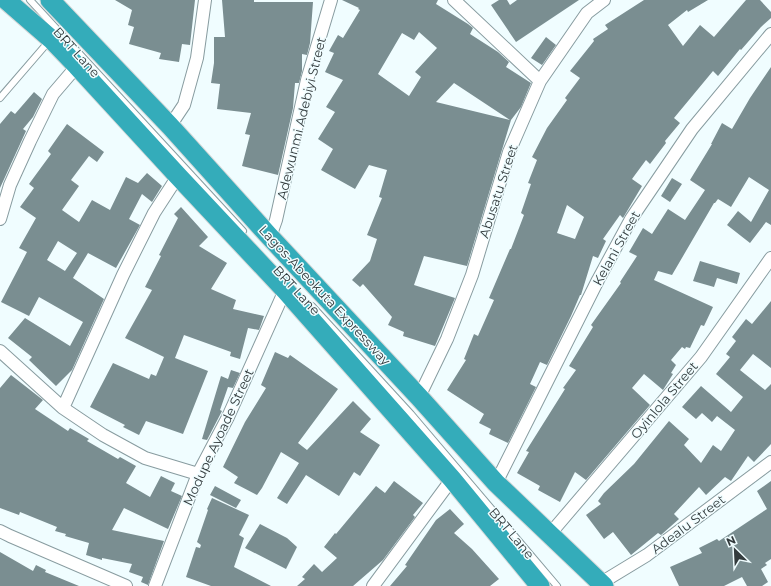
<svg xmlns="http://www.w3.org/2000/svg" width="771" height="586" font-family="Montserrat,sans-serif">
  <rect width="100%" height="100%" fill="#f0fdff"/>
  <path fill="#7a8e91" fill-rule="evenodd" d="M115,0H195L190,45L182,44L179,62L159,59L161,53L129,44L134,27L128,25L132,10Z
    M222,0H254V2H313L310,43L307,55L302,54V71L299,83H295L293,108L278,175L242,166L250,135L245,134L251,113L217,109L220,84L211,83L214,63V37H225Z
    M342,0H438L436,4L468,24L473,28L470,34L498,52L509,62L506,67L531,83L521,107L511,120L467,266L424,256L414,285L455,298L435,346L403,336L404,332L388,325L392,317L363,284L360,287L352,280L370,261L377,239L367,235L382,198L379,197L387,170L369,165L355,189L321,170L333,149L318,139L335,112L326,107L343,80L325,72L334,53L329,51L338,35L343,38L360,10L358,9L359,8ZM419,32L437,48L415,72L421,77L409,96L378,74L402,33L414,40ZM454,83L510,120L436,102Z
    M499,0H507L510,5L517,0H579L516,42L491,5Z
    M644,0H708L688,12L687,10L668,25L683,46L700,25L714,37L746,0H760L771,12V18L761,27L741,50L740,49L718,76L713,71L674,118L680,123L665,141L666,143L650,164L646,160L632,179L642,186L623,218L620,215L603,239L606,241L598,258L593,256L581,295H580L571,316L547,365L540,362L530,384L536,387L508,443L489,434L491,429L479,423L484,414L447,390L466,360L464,359L474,334L478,336L494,300L489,298L510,249H511L524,215L521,213L531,184L528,183L537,160L532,157L547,128L567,100L565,98L580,78L570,71L594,41L593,39L608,29L605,25ZM567,205L584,217L575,239L557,233Z
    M546,37L556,45L542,65L531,58Z
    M771,67V225L766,222L750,243L727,225L738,211L751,222L769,190L749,177L731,207L718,199L715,203H714L672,275L658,271L654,280L713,307L704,326L701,325L690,348L686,347L685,349L682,347L671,360L676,365L671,373L673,374L663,390L644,374L632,388L650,405L586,480L575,472L560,502L538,490L540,486L517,473L529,452L526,451L565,389L563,388L576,370L569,366L593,327L591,325L621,283L620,282L637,256L629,252L643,228L652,234L668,209L685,220L705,190L690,180L712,144H711L722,123L732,129L750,98Z
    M34,92L42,99L33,117L23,129L26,131L0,188V124L11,111L15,114Z
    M67,124L104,152L97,162L89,156L71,180L79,186L62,210L79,222L92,200L110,210L126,177L138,183L147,173L162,186L152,202L142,194L129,219L140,225L116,268L88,253L73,278L104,299L72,370L56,386L29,360L32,357L8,338L25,318L70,346L83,322L39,297L29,316L1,302L27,252L19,248L36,218L20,207L34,188L29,184L51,154L48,151ZM58,241L77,253L65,271L47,260Z
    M672,178L682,184L670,202L661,196Z
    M181,207L208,237L199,246L227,263L211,289L236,300L233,309L264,316L259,330L248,328L240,359L230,356L231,352L184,335L175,358L208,371L183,434L146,421L139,435L123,427L125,425L90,407L113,363L149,379L151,374L156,376L164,357L125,338L152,290L145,287L161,256L159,255L178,218L174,214Z
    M700,261L740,273L737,284L717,278L714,287L693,281Z
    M771,301V368L753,354L740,370L765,390L771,384V444L754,462L748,456L731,481L725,477L706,495L699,487L674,514L679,519L661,535L658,533L631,555L613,532L604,539L586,515L601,504L598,501L604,493L634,464L669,421L689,439L684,445L701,463L713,445L721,451L735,430L717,416L712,422L702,413L696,419L682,407L701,386L731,412L743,397L716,374L730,357L726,354L736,341L732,337L746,319L752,324Z
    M275,352L288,358L290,355L338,389L298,443L307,450L353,401L371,419L360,432L380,445L360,476L354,472L339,496L306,475L287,504L277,498L299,463L281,452L262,488L257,495L234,483L238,477L223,467L245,422L266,388L261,385Z
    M231,370L240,373L233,388L228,387L220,410L222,411L207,440L202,439L221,376L228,379Z
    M11,375L43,400L35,409L68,431L70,428L89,439L87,441L118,459L120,457L136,466L126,483L150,497L161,476L175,483L171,491L182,496L168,529L124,508L112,530L164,541L148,585L141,582L143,577L129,572L132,564L102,558V560L86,555L89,543L65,536L66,534L55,531L57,527L20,512L19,515L0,508V388Z
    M394,481L423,503L413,515L415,517L383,560L353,586H297L305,579L302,577L314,564L322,572L337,558L324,547L335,533L336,534L376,486L385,493Z
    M771,481V559L765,563L767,565L761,569L768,582L762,586H747L742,577L724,586H679L670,567L702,553L699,548L717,539L719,541L767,509L757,491Z
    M215,486L241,500L236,508L210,495Z
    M212,498L249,515L239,535L244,538L234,567L271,586H211L186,577L196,547L200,548L201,545L197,542L208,510L207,509Z
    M450,509L464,524L454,533L472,549L499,579L490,586H390L407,566L405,565L436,520Z
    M260,524L287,538L297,547L286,569L245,548Z
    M0,552L33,571L36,565L46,570L45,572L79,586H0Z"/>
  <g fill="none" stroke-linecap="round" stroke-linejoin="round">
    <defs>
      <path id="service" d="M30,0L243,231
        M0,98L50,40
        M312,306L411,414L557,586"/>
      <path id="minor" d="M454,0L540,81
        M170,126L184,105L197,58L205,0
        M0,219L10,185L30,141L53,94L77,66
        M270,237L276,220L307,80L331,0
        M0,351L63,408L103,435L145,458L198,474
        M419,397L447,339L472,275L509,152L540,81L587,13L604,0
        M63,408L123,275L154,213L178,176
        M496,483L598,280L631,219L692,129L771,34
        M0,531L10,536L126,586
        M549,535L701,357L771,258
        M601,583L647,555L771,462
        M155,586L198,474L228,417L285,290
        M373,586L452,479"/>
      <path id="trunk" d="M6,0L51,39L77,66L178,176L285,290L452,479L540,586
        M50,0L170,126L270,237L419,397L496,483L604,586"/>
    </defs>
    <use href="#service" stroke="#889ca0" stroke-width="8"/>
    <use href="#minor" stroke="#889ca0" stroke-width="14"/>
    <use href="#trunk" stroke="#d6d8d8" stroke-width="21"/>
    <use href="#service" stroke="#fff" stroke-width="6"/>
    <use href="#minor" stroke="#fff" stroke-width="12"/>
    <use href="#trunk" stroke="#34acba" stroke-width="19"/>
  </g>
  <g text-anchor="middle" stroke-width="3" stroke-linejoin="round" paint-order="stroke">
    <g font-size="13" fill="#333b3d" stroke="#f0fdff">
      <text transform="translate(77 52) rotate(48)" y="5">BRT Lane</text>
      <text transform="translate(301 118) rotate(-76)" y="5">Adewunmi Adebiyi Street</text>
      <text transform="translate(498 191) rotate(-72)" y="5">Abusatu Street</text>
      <text transform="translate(616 248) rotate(-61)" y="5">Kelani Street</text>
      <text transform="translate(297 290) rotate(47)" y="5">BRT Lane</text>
      <text transform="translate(325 295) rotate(47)" y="5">Lagos-Abeokuta Expressway</text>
      <text transform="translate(664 400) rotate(-50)" y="5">Oyinlola Street</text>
      <text transform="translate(218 437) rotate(-65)" y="5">Modupe Ayoade Street</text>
      <text transform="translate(688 524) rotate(-37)" y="5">Adealu Street</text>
      <text transform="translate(512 533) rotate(50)" y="5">BRT Lane</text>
    </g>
  </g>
  <g transform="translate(735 550) rotate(336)" stroke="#f0fdff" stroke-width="3" paint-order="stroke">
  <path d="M0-3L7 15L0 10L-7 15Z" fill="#333b3d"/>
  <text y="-6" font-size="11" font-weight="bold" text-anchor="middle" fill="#333b3d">N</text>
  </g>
</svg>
